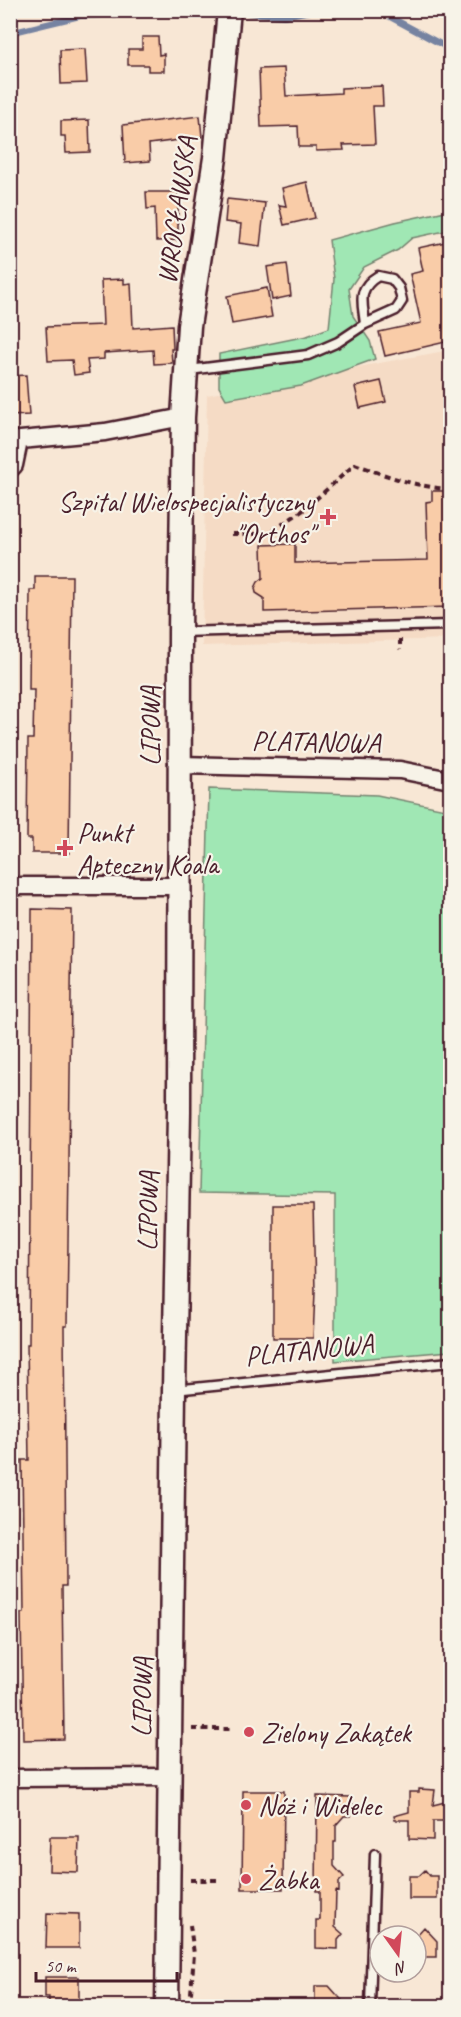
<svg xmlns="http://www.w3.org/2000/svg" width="461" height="2017" font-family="Caveat,sans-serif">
  <rect width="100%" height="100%" fill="#f8e7d5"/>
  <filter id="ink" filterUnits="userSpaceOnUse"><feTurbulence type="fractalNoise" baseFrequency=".0167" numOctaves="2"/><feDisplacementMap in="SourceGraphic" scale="12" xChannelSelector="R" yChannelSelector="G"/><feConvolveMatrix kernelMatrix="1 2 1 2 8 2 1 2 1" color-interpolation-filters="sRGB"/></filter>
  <g filter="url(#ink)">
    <path fill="#f5dbc5" d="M450,350V639L202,646L207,395Z"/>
    <path fill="#a0e7b4" stroke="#758370" stroke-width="1.5" d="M450,210V230L412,238L398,250L364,267L349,289L353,316L370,341L375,359L301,386L226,399L219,387V354L307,336L329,328L334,279L329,240L395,222Z
      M209,789L377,795L450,810V1351L335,1361V1195L199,1193Z"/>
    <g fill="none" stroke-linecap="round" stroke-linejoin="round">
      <path stroke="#7683a1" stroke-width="6" d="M377,10L450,49
        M249,13L284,16L316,10
        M10,33L80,16L200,11"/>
    </g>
    <path fill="#f9cca8" stroke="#4a1f2b" stroke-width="1.5" d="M142,37H158L159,55L164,54V71H148V65H128V49H142Z
      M85,49L87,83L61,84L60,50Z
      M284,68L286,96L341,93V88L382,86L383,106H373L375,144L343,145L344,150L316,151V147H299L298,126L261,127L259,69Z
      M200,116L202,137L149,144L150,161L125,163L123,125Z
      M89,120L90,152L66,153L65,136H61V121Z
      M307,182L315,218L284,225L279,205L286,206L282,188Z
      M146,192H178V240L156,241L155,208L147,209Z
      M227,199L265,203L260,246L239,243L241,224L225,222Z
      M450,241V341L385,356L379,332L421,323L410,274L423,271L418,248Z
      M287,264L291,296L272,300L267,267Z
      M124,279V284L131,283L133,328L172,325L173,349H171L172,363L154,364L153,350L104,353V359L87,360L89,373L74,375L72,360L48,361L46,327L103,325L101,280Z
      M267,288L272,317L232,324L227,296Z
      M26,375L29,415L10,416V376Z
      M381,381L386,402L360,408L355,387Z
      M432,491H450V607L264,612V598L256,593L255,588L258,582L263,578L262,545L295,544V563L428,560L426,502L432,501Z
      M35,576H72L69,853H32V839H27L28,739H33L34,690H29L30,590H35Z
      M32,909L72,910L67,1326H64L66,1586H62L64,1739L23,1740L21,1613H24L22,1460H29L27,1344H29Z
      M273,1205H313L315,1292L313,1338H273Z
      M419,1789L435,1790L433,1805L445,1802V1821H433V1840L409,1839V1820H395L394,1816L409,1812V1792H419Z
      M243,1791H284L283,1889H242Z
      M317,1796L351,1797V1802L355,1806L351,1811V1816H344L336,1825V1842H334V1866L344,1877L339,1882V1892L336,1891L335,1927L343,1934L338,1940V1949L316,1948V1920H320V1891H316Z
      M50,1837H79L78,1872L49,1871Z
      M425,1870L430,1876H437V1899H409V1876H419Z
      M47,1913L79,1914V1948H46Z
      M424,1927L437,1941V1957H416V1936Z
      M45,1977H79V2005L49,2007V1997H45Z
      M315,1986H329L348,2007H315Z"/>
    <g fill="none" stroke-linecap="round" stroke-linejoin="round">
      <defs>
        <path id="lane" d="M189,370L308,355L338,342L365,324L396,310L402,301L399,288L392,279L378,276C356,289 363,303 365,324
          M181,632L450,625
          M174,1390L450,1362
          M370,2006L375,1854"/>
        <path id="street" d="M10,441L105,432L183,417
          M10,469L14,465L19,441
          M180,765L400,770L450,780
          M10,886H179
          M10,1778L170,1777"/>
        <path id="secondary" d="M167,2006L174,1390L179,1112L180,632L183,417L189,326L215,158L229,10"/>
      </defs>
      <use href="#lane" stroke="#4a1f2b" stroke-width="13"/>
      <use href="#street" stroke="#4a1f2b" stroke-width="21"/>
      <use href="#secondary" stroke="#4a1f2b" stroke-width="27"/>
      <path stroke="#4a1f2b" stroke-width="4" stroke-dasharray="6 4.5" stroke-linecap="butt" d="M232,534H268L305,509L355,464C387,476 416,487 450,489
        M400,639V650
        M10,910L16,904
        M192,1729H230
        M190,1880H219
        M190,1925L194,1954L190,2006"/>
      <use href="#lane" stroke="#f7f3e8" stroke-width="8"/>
      <use href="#street" stroke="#f7f3e8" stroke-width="16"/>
      <use href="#secondary" stroke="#f7f3e8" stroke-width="22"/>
    </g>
  </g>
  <g fill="#d1495b" stroke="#f7f3e8" stroke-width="2">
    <path d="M325 508h6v6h6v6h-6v6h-6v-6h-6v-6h6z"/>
    <path d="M62 839h6v6h6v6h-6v6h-6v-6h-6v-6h6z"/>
    <circle cx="249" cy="1732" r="6"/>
    <circle cx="246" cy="1805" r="6"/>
    <circle cx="246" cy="1879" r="6"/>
  </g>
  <g text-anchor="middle" stroke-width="4.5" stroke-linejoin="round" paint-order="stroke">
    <g font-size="28" fill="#4a1f2b" stroke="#f7f3e8">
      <text transform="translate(176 210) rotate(-82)" y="10">WROCŁAWSKA</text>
      <text transform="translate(150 726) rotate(-90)" y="10">LIPOWA</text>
      <text transform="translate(316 741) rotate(1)" y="10">PLATANOWA</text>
      <text transform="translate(147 1211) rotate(-89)" y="10">LIPOWA</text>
      <text transform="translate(309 1349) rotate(-6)" y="10">PLATANOWA</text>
      <text transform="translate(141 1697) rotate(-89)" y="10">LIPOWA</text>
    </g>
    <g font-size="28" fill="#4a1f2b" stroke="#f7f3e8" text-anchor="start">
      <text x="314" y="511" text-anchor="end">Szpital Wielospecjalistyczny<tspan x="314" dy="32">"Orthos"</tspan></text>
      <text x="77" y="842">Punkt<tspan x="77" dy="32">Apteczny Koala</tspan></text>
      <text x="261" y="1742">Zielony Zakątek</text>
      <text x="258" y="1815">Nóż i Widelec</text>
      <text x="258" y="1889">Żabka</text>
    </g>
  </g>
  <rect width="461" height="2017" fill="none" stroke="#f7f3e8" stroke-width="36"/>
  <rect x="18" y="18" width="425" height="1981" fill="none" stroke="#4a1f2b" stroke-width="2" filter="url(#ink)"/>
  <g transform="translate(398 1954) rotate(165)"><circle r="28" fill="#f7f3e8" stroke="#b29e9c" stroke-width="1.5"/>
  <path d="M0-4.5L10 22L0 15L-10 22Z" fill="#d1495b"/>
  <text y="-9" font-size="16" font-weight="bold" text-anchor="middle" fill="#4a1f2b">N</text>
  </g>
  <path d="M36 1972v9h141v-9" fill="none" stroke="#4a1f2b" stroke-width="3"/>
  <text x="45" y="1972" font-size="18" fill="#4a1f2b" stroke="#f7f3e8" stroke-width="4.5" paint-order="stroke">50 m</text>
</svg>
